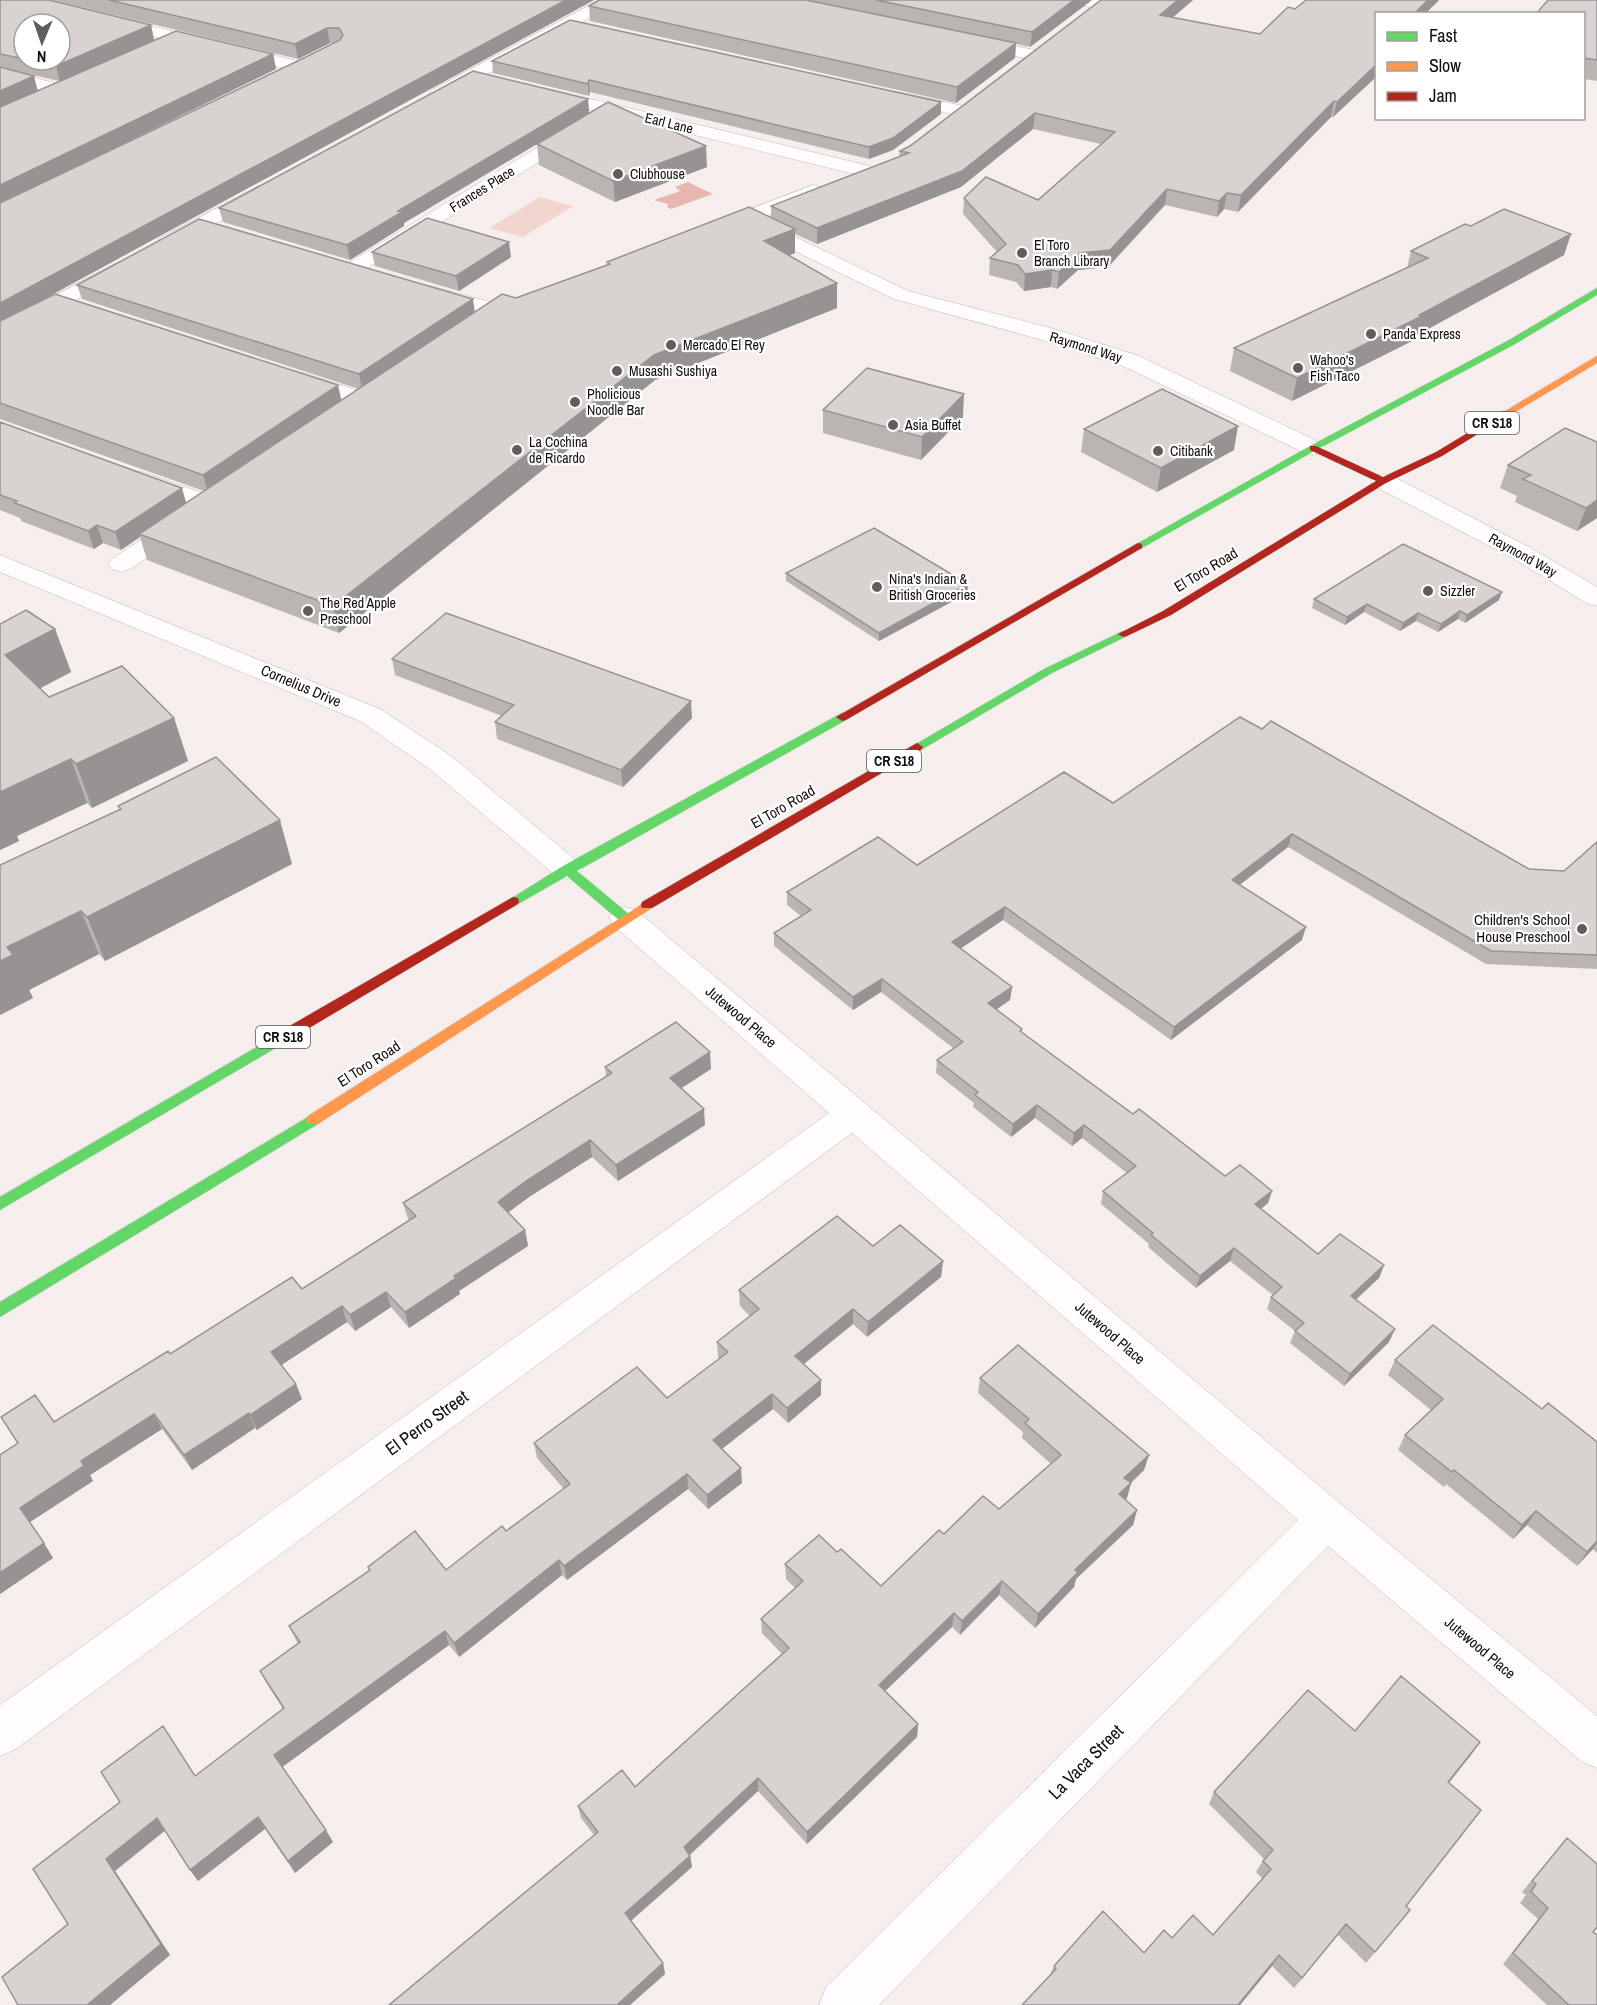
<svg xmlns="http://www.w3.org/2000/svg" width="1597" height="2005" font-family="'Archivo Narrow',sans-serif">
  <rect width="100%" height="100%" fill="#f6eeec"/>
  <path fill="#f1d5cf" d="M540,197L573,206L523,237L489,228Z"/>
  <path fill="#e6b7ae" d="M688,182L713,194L671,209L667,207L668,204L654,200L680,191L675,187Z"/>
  <g fill="none" stroke-linecap="round" stroke-linejoin="round">
    <defs>
      <path id="street" d="M14,0H42L306,63L309,67L306,71L300,72L16,3Z
        M599,0H619L617,3L444,98H432L429,94L432,90Z
        M1069,0H1103L1108,4L1100,9L1071,3Z
        M971,37L1040,51L1042,55L1040,59L1034,60L965,46L963,42L965,38Z
        M0,69L67,86L70,90L67,94L61,95L0,79Z
        M545,88L874,167L876,171L874,175L867,177L539,97L536,93L539,89Z
        M898,92L968,107L971,111L968,115L962,116L892,101L889,97L892,93Z
        M575,127L581,128L584,132L581,136L359,273L352,275L345,273L342,269L345,265L569,128Z
        M813,185L820,187L823,191L820,195L758,219L908,291L1058,330L1139,356L1321,443L1325,448L1321,453L1313,455L1305,453L1123,366L1042,340L894,299L747,228L744,225L718,234L711,232L708,228L711,224Z
        M259,186L266,188L269,192L266,196L174,246H160L157,242L160,238Z
        M119,262L126,264L129,268L126,272L8,338L0,339V324Z
        M431,286L505,306L508,311L505,316L497,317L424,296L421,292L424,288Z
        M297,371L372,395L375,400L372,405L364,407L289,383L286,378L289,373Z
        M142,472L220,499L223,504L220,509L211,511L133,484L130,479L133,474Z
        M1383,474L1392,476L1529,547L1597,587V606L1588,604L1511,557L1374,486L1371,481L1374,476Z
        M180,518L189,520L192,525L189,530L130,569L121,572L112,569L108,564L112,559L171,520Z
        M0,555L380,709L451,756L578,862L582,869L578,876L567,879L556,876L431,770L360,721L0,572Z
        M625,907L636,910L1342,1505L1597,1716V1768L1581,1761L1328,1546L879,2005H819L826,1987L1298,1520L852,1133L16,1749L0,1756V1705L829,1113L614,926L609,918L614,910Z"/>
      <path id="fast" d="M1597,288V295L1515,344L1316,450L1142,548H1134L1133,546L1310,446L1509,340Z
        M1123,631L1127,632V636L1052,673L921,750L917,751L911,747L1044,669Z
        M842,713L846,714V720L577,871L630,915L631,918L630,921H620L567,876L518,904H508L507,901L563,866Z
        M279,1034L284,1035L286,1039L284,1043L0,1210V1197Z
        M313,1114L318,1116L320,1120L318,1124L0,1317V1302Z"/>
      <path id="slow" d="M1597,356V363L1510,415L1502,413Z
        M647,901L652,902L653,905L652,908L318,1124H308L306,1120L308,1116Z"/>
      <path id="jam" d="M1504,411L1512,413L1442,456L1386,483L1171,615L1127,636L1123,637L1118,634L1163,611L1376,481L1310,450V446H1316L1383,477L1436,452Z
        M1138,543L1142,544V548L846,720L842,721L836,717Z
        M917,743L923,747L921,750L652,908H642L641,905L642,902Z
        M513,897L518,898L519,901L518,904L284,1043H274L272,1039L274,1035Z"/>
    </defs>
    <use href="#street" stroke="#bdb8b7" stroke-width="1"/>
    <use href="#fast" stroke="#d1cdcc" stroke-width="1"/>
    <use href="#slow" stroke="#d1cdcc" stroke-width="1"/>
    <use href="#jam" stroke="#d1cdcc" stroke-width="1"/>
    <use href="#street" fill="#fefcfc" fill-rule="evenodd"/>
    <use href="#fast" fill="#63d668" fill-rule="evenodd"/>
    <use href="#slow" fill="#ff974d" fill-rule="evenodd"/>
    <use href="#jam" fill="#b3261e" fill-rule="evenodd"/>
  </g>
  <path fill="#bab5b3" fill-rule="evenodd" d="M0,0L151,25L154,40L273,54L276,69L39,184L335,43H330L298,59L52,0H594L25,309L341,400L359,389L82,299L77,285L475,312L607,265V262L771,218V206L899,156L900,151L910,146L1101,0H1193L1172,18L1260,34L1295,9L1439,0L1425,14H1377V76L1333,117H1331L1238,212L1224,209L1217,217L1165,205L1108,267L1078,270L1057,289L1051,287L1024,291L1016,282L989,275L990,258L997,252L963,214L964,198L1038,200L1101,144L1033,129L961,187L817,244L795,234V253L789,256L837,283V308L655,380L339,633L147,560L140,537L121,550L103,543L94,549L21,521L20,518L0,510V422L186,503L204,491L0,419ZM24,24L60,60H24ZM7,69L59,81L38,91Z
    M599,0H1092L1030,47L1016,44L1015,58L956,103L590,21L589,6Z
    M1597,0V81L1584,79V14Z
    M492,61L941,102V114L893,150L869,159L590,92L589,96L493,73Z
    M588,99L589,113L404,223V226L350,260L223,222L219,208Z
    M537,144L707,167L615,202L539,165Z
    M1411,251L1564,255L1417,335L1416,339L1292,401L1230,371L1234,348L1407,268Z
    M372,252L511,257L459,291L375,266Z
    M823,410L963,417L921,460L823,433Z
    M1084,429L1234,450L1157,492L1081,452Z
    M1597,442V518L1577,531L1515,502L1517,496L1500,488L1508,465Z
    M786,573L968,584V593L879,641L786,581Z
    M1314,599L1499,600L1465,623L1458,619L1438,632L1416,621L1400,631L1364,612L1345,625L1312,608Z
    M55,629L71,672L40,688L49,697L174,718L188,761L92,808L87,803L17,836L19,841L0,850Z
    M392,659L692,718L623,787L497,739L495,722L502,716L395,675Z
    M1113,803L1529,869L1564,871L1597,842V969L1486,964L1288,847L1240,885L1302,940L1171,1040L1003,920L961,948L1012,987L1010,1000L996,1009L1022,1029V1032L1133,1114L1225,1176L1272,1191L1268,1203L1261,1209L1318,1254L1384,1265L1379,1278L1356,1300L1395,1329L1389,1342L1344,1386L1290,1343L1295,1331L1267,1309L1271,1297L1273,1295L1230,1261L1196,1288L1148,1247L1149,1244L1101,1204L1103,1191L1127,1173L1082,1138L1072,1146L1035,1118L1011,1137L973,1107L974,1103L936,1073L937,1060L953,1048L881,992L853,1010L774,946V933L801,916L787,905V892L917,865Z
    M118,806L292,864L105,961L99,954L29,990L33,998L0,1015L120,810Z
    M605,1067L711,1069L681,1088L705,1125L618,1181L592,1157L529,1197L508,1212L525,1230L528,1246L459,1291L460,1294L409,1328L391,1307L355,1331L347,1322L281,1365L302,1399L257,1430L255,1428L192,1470L162,1429L90,1475L93,1481L30,1522L53,1558L0,1594L18,1444L1,1417L54,1422L170,1354L302,1289L409,1220L408,1219L403,1203L606,1077Z
    M873,1246L943,1261L941,1277L867,1337L853,1324L804,1364L821,1380V1395L788,1423L773,1409L722,1449L742,1483L708,1509L688,1489L567,1580L562,1575L459,1657L449,1645L282,1767L333,1842L295,1873L265,1829L198,1881L165,1831L115,1871L170,1955L110,2005H18L68,1924L195,1776L283,1709L267,1684L260,1671L298,1644L289,1626L369,1570L368,1567L446,1570L506,1531L564,1489L537,1458L534,1443L667,1398L719,1359L718,1357L717,1342L750,1316L740,1306L739,1290Z
    M1395,1360L1542,1409L1597,1442V1553L1593,1549L1577,1566L1527,1525L1513,1539L1446,1484L1444,1487L1398,1450L1405,1435L1431,1410L1388,1375Z
    M980,1378L1149,1455L1144,1470L1131,1483L1127,1498L1125,1499L1137,1510L1133,1525L1076,1579L1074,1587L1035,1628L999,1595L960,1635L952,1627L885,1691L918,1724L917,1737L807,1844L758,1791L690,1855L692,1867L631,1921L663,1963L665,1974L630,2005H389L594,1835L581,1818L578,1806L635,1787L782,1654L762,1633L761,1619L795,1588L786,1579L785,1564L837,1552L881,1586L944,1534L999,1509L1051,1464L1022,1438L1023,1432L978,1393Z
    M1355,1731L1480,1742L1449,1783L1401,1921L1366,1963L1338,1935L1294,1988L1272,1966L1240,2005H1022L1050,1975L1054,1966L1144,1953L1172,1938L1213,1935L1263,1879L1256,1872L1264,1859L1209,1804L1214,1792Z
    M1567,1838L1593,1932L1597,2005H1547L1503,1964L1538,1919L1520,1903L1526,1895L1522,1892Z"/>
  <path fill="#979392" d="M566,0H594L0,323V303Z
    M1074,0H1092L1030,47L1032,32Z
    M1178,0H1193L1158,30L1160,15Z
    M1428,0H1439L1425,14H1414Z
    M151,25L154,40L60,82L56,66Z
    M327,28L330,43L298,59L295,44Z
    M1016,43L1015,58L956,103L957,87Z
    M273,54L276,69L0,204V185Z
    M1377,64V76L1333,117L1337,102Z
    M34,76L38,92L0,109V91Z
    M589,80L590,92L589,96L588,84Z
    M588,99L589,113L404,223V226L350,260L347,245L398,211Z
    M1334,101L1331,117L1238,212L1241,195Z
    M941,102V114L893,150L869,159V147Z
    M1035,113L1033,129L961,187L817,244V228Z
    M706,146L707,167L615,202L613,181Z
    M1167,189L1165,205L1108,267L1078,270L1057,289L1059,272L1080,253Z
    M1227,193L1224,209L1217,217L1219,201Z
    M795,229V253L764,265V241Z
    M1571,234L1564,255L1417,335L1416,339L1292,401L1297,378Z
    M509,242L511,257L459,291L456,276Z
    M1052,270L1051,287L1024,291L1025,274Z
    M837,283V308L655,380L339,633L333,606L654,355Z
    M473,299L475,314L362,390L359,374Z
    M338,385L342,403L208,492L203,475Z
    M964,394L963,417L921,460L922,437Z
    M1238,426L1234,450L1157,492L1161,468Z
    M182,488L187,506L139,534L140,537L121,550L115,532Z
    M1597,500V518L1577,531L1586,508Z
    M97,525L103,543L94,549L88,531Z
    M968,584V593L879,641V633Z
    M1502,592L1499,600L1465,623L1467,615Z
    M1367,604L1364,612L1345,625L1347,617Z
    M1460,611L1458,619L1438,632L1441,624Z
    M1418,613L1416,621L1400,631L1403,623Z
    M55,629L71,672L22,698L5,655Z
    M691,701L692,718L623,787L621,770Z
    M174,718L188,761L92,808L76,764Z
    M71,759L87,803L17,836L19,841L0,850V792Z
    M280,820L292,864L105,961L87,917Z
    M1292,834L1288,847L1229,893L1232,880Z
    M1005,907L1003,920L951,955L952,942Z
    M81,911L99,954L29,990L33,998L0,1015V961L7,947Z
    M1306,927L1302,940L1171,1040L1174,1027Z
    M882,979L881,992L853,1010V997Z
    M1012,987L1010,1000L987,1016L988,1003Z
    M710,1052L711,1069L671,1095L670,1078Z
    M1037,1105L1035,1118L1011,1137L1013,1124Z
    M704,1109L705,1125L618,1181L616,1165Z
    M1084,1125L1082,1138L1072,1146L1074,1133Z
    M590,1140L592,1157L529,1197L501,1218L498,1202L526,1181Z
    M1272,1191L1268,1203L1251,1217L1255,1204Z
    M525,1230L528,1246L459,1291L460,1294L409,1328L405,1312L454,1276Z
    M1234,1248L1230,1261L1196,1288L1200,1276Z
    M943,1261L941,1277L867,1337L868,1322Z
    M1384,1265L1379,1278L1346,1308L1351,1296Z
    M386,1292L391,1307L355,1331L350,1315Z
    M342,1306L347,1322L277,1368L271,1352Z
    M853,1309V1324L795,1371V1356Z
    M1395,1329L1389,1342L1344,1386L1350,1374Z
    M821,1380V1395L788,1423L787,1408Z
    M296,1384L302,1399L257,1430L250,1415Z
    M772,1394L773,1409L714,1455L713,1440Z
    M249,1413L255,1428L192,1470L184,1455Z
    M154,1414L162,1429L90,1475L93,1481L30,1522L20,1508L81,1461Z
    M1149,1455L1144,1470L1121,1492L1124,1478Z
    M741,1468L742,1483L708,1509L707,1495Z
    M687,1474L688,1489L567,1580L564,1566Z
    M1131,1483L1127,1498L1115,1509L1119,1494Z
    M1137,1510L1133,1525L1076,1579L1074,1587L1035,1628L1038,1614L1075,1570Z
    M1536,1511L1527,1525L1513,1539L1522,1525Z
    M1597,1541V1543L1593,1549L1577,1566L1587,1552Z
    M44,1543L53,1558L0,1594V1573Z
    M559,1560L562,1575L459,1657L454,1643Z
    M1002,1581L999,1595L960,1635L962,1621Z
    M954,1613L952,1627L878,1698L879,1685Z
    M445,1631L449,1645L281,1768L274,1755Z
    M918,1724L917,1737L807,1844V1832Z
    M1480,1742L1471,1755L1439,1795L1448,1782Z
    M758,1778V1791L685,1859L684,1847Z
    M258,1817L265,1829L198,1881L190,1870Z
    M157,1818L165,1830L115,1871L170,1955L110,2005H87L106,1859Z
    M326,1830L333,1842L295,1873L288,1861Z
    M690,1856L692,1867L627,1924L625,1913Z
    M1346,1924L1338,1935L1294,1988L1302,1978Z
    M1279,1955L1272,1966L1240,2005H1238Z
    M663,1963L665,1974L630,2005H617Z"/>
  <path fill="#d8d2d0" stroke="#979392" stroke-width="1.5" d="M0,0H49L151,25L56,66L28,60H60V24H24V59L0,54Z
    M109,0H566L0,303V203L304,58L340,40L343,35L339,28H327L295,44Z
    M599,0H806L1016,43L957,87L589,6Z
    M876,0H1074L1032,32Z
    M1101,0H1178L1160,15L1260,34L1288,7L1295,9L1306,0H1428L1414,14H1377V64L1337,102L1334,101L1241,195L1227,193L1219,201L1167,189L1110,250L1080,253L1059,272L1052,270L1025,274L1018,265L990,258L1006,244L964,198L986,177L1038,200L1115,132L1035,113L962,171L817,228L771,206L909,153L900,151L910,146Z
    M1548,0H1597V60L1584,58V14H1536Z
    M570,20L941,102L893,138L869,147L589,80L588,84L492,61Z
    M176,31L273,54L0,185V107Z
    M0,67L34,76L0,91Z
    M473,71L588,99L398,211L402,212L347,245L219,208Z
    M608,102L706,146L613,181L537,144Z
    M749,207L795,229L764,241L837,283L654,355L333,606L139,534L502,294L516,298L610,264L607,262Z
    M1504,209L1571,234L1419,315L1422,316L1297,378L1234,348L1428,258L1411,251L1465,224L1471,226Z
    M427,218L509,242L456,276L372,252Z
    M199,219L473,299L359,374L77,285Z
    M55,294L338,385L203,475L0,403V321Z
    M867,368L964,394L922,437L823,410Z
    M1162,389L1238,426L1161,468L1084,429Z
    M0,422L182,488L115,532L97,525L88,531L15,503L17,501L0,495Z
    M1565,428L1597,442V500L1586,508L1523,479L1531,475L1508,465Z
    M874,528L968,584L879,633L786,573Z
    M1403,544L1502,592L1467,615L1460,611L1441,624L1418,613L1403,623L1367,604L1347,617L1314,599Z
    M26,610L55,629L5,655L49,697L122,666L174,718L76,764L71,759L0,792V624Z
    M446,613L691,701L621,770L495,722L514,705L392,659Z
    M1240,717L1262,729L1271,721L1529,869L1564,871L1597,842V955L1491,951L1292,834L1232,880L1306,927L1174,1027L1005,907L952,942L1012,987L988,1003L1022,1029L1020,1031L1133,1114L1139,1109L1225,1176L1240,1165L1272,1191L1255,1204L1318,1254L1340,1234L1384,1265L1351,1296L1395,1329L1350,1374L1295,1331L1304,1323L1271,1297L1282,1287L1234,1248L1200,1276L1151,1235L1153,1233L1103,1191L1136,1166L1084,1125L1074,1133L1037,1105L1013,1124L975,1095L978,1092L937,1060L963,1042L882,979L853,997L774,933L811,910L787,892L878,837L917,865L1064,772L1113,803Z
    M216,757L280,820L87,917L81,911L7,947L13,955L0,961V865L121,809L118,806Z
    M676,1022L710,1052L670,1078L704,1109L616,1165L590,1140L526,1181L498,1202L525,1230L454,1276L456,1278L405,1312L386,1292L350,1315L342,1306L271,1352L296,1384L250,1415L249,1413L184,1455L154,1414L81,1461L84,1466L20,1508L44,1543L0,1573V1455L18,1443L1,1417L35,1395L54,1422L168,1351L170,1354L292,1277L302,1289L416,1216L403,1203L612,1073L605,1067Z
    M837,1216L873,1246L900,1225L943,1261L868,1322L853,1309L795,1356L821,1380L787,1408L772,1394L713,1440L741,1468L707,1495L687,1474L564,1566L559,1560L454,1643L445,1631L274,1755L326,1830L288,1861L258,1817L190,1870L157,1818L106,1859L161,1944L87,2005H18L2,1977L68,1924L33,1869L120,1802L101,1772L163,1726L195,1776L284,1708L260,1671L300,1642L289,1626L370,1570L368,1567L415,1531L446,1570L502,1526L506,1531L570,1484L534,1443L637,1367L667,1398L728,1352L717,1342L759,1309L739,1290Z
    M1433,1325L1542,1409L1548,1403L1597,1442V1541L1587,1552L1536,1511L1522,1525L1454,1470L1452,1472L1405,1435L1443,1399L1395,1360Z
    M1018,1345L1149,1455L1124,1478L1131,1483L1119,1494L1137,1510L1075,1570L1078,1572L1038,1614L1002,1581L962,1621L954,1613L879,1685L918,1724L807,1832L758,1778L684,1847L690,1856L625,1913L663,1963L617,2005H389L598,1832L578,1806L622,1770L635,1787L789,1648L761,1619L803,1581L785,1564L819,1535L837,1552L841,1549L881,1586L939,1530L944,1534L983,1496L999,1509L1061,1455L1025,1423L1029,1419L980,1378Z
    M1401,1676L1480,1742L1448,1782L1481,1810L1406,1906L1410,1910L1375,1952L1346,1924L1302,1978L1279,1955L1238,2005H1022L1056,1969L1054,1966L1103,1911L1144,1953L1164,1930L1172,1938L1193,1915L1213,1935L1271,1869L1263,1861L1273,1850L1214,1792L1308,1690L1355,1731Z
    M1567,1838L1597,1864V1927L1593,1932L1597,1935V2005H1569L1513,1953L1548,1908L1531,1892L1536,1884L1532,1881Z"/>
  <g fill="#625c5b" stroke="#fff" stroke-width="2">
    <circle cx="618" cy="174" r="6"/>
    <circle cx="1022" cy="253" r="6"/>
    <circle cx="1371" cy="334" r="6"/>
    <circle cx="671" cy="345" r="6"/>
    <circle cx="1298" cy="368" r="6"/>
    <circle cx="617" cy="371" r="6"/>
    <circle cx="575" cy="402" r="6"/>
    <circle cx="893" cy="425" r="6"/>
    <circle cx="517" cy="450" r="6"/>
    <circle cx="1158" cy="451" r="6"/>
    <circle cx="877" cy="587" r="6"/>
    <circle cx="1428" cy="591" r="6"/>
    <circle cx="308" cy="611" r="6"/>
    <circle cx="1582" cy="929" r="6"/>
  </g>
  <g text-anchor="middle" stroke-width="4.5" stroke-linejoin="round" paint-order="stroke">
    <g font-size="14" fill="#120e0d" stroke="#fff">
      <text transform="translate(669 123) rotate(14)" y="5">Earl Lane</text>
      <text transform="translate(482 189) rotate(-32)" y="5">Frances Place</text>
      <text transform="translate(1086 347) rotate(17)" y="5">Raymond Way</text>
      <text transform="translate(1523 555) rotate(29)" y="5">Raymond Way</text>
    </g>
    <g font-size="14" fill="#120e0d" stroke="#fff" text-anchor="start">
      <text x="630" y="179">Clubhouse</text>
      <text x="1034" y="250">El Toro<tspan x="1034" dy="16">Branch Library</tspan></text>
      <text x="1383" y="339">Panda Express</text>
      <text x="683" y="350">Mercado El Rey</text>
      <text x="1310" y="365">Wahoo's<tspan x="1310" dy="16">Fish Taco</tspan></text>
      <text x="629" y="376">Musashi Sushiya</text>
      <text x="587" y="399">Pholicious<tspan x="587" dy="16">Noodle Bar</tspan></text>
      <text x="905" y="430">Asia Buffet</text>
      <text x="529" y="447">La Cochina<tspan x="529" dy="16">de Ricardo</tspan></text>
      <text x="1170" y="456">Citibank</text>
      <text x="889" y="584">Nina's Indian &amp;<tspan x="889" dy="16">British Groceries</tspan></text>
      <text x="1440" y="596">Sizzler</text>
      <text x="320" y="608">The Red Apple<tspan x="320" dy="16">Preschool</tspan></text>
    </g>
    <g fill="#fff" stroke="#595656" stroke-width="1.5">
      <rect x="1465" y="412" width="54" height="22" rx="4.5"/>
      <rect x="867" y="750" width="54" height="22" rx="4.5"/>
      <rect x="256" y="1026" width="54" height="22" rx="4.5"/>
    </g>
    <g font-size="14" font-weight="bold" fill="#120e0d">
      <text x="1492" y="428">CR S18</text>
      <text x="894" y="766">CR S18</text>
      <text x="283" y="1042">CR S18</text>
    </g>
    <g font-size="15" fill="#120e0d" stroke="#fff">
      <text transform="translate(1206 570) rotate(-31)" y="5">El Toro Road</text>
      <text transform="translate(301 686) rotate(23)" y="5">Cornelius Drive</text>
      <text transform="translate(783 807) rotate(-30)" y="5">El Toro Road</text>
      <text transform="translate(741 1017) rotate(40)" y="5">Jutewood Place</text>
      <text transform="translate(369 1064) rotate(-33)" y="5">El Toro Road</text>
      <text transform="translate(1110 1333) rotate(41)" y="5">Jutewood Place</text>
      <text transform="translate(1480 1648) rotate(40)" y="5">Jutewood Place</text>
    </g>
    <g font-size="15" fill="#120e0d" stroke="#fff" text-anchor="end">
      <text x="1570" y="925">Children's School<tspan x="1570" dy="17">House Preschool</tspan></text>
    </g>
    <g font-size="18" fill="#120e0d" stroke="#fff">
      <text transform="translate(427 1423) rotate(-36)" y="6">El Perro Street</text>
      <text transform="translate(1086 1762) rotate(-45)" y="6">La Vaca Street</text>
    </g>
  </g>
  <rect x="1375" y="12" width="210" height="108" fill="#ffffff" stroke="#a09f9e" stroke-width="1.5"/>
  <rect x="1387" y="32" width="30" height="9" fill="#63d668" stroke="#a09f9e" stroke-width="1.5"/>
  <text x="1429" y="42" font-size="18" fill="#120e0d">Fast</text>
  <rect x="1387" y="62" width="30" height="9" fill="#ff974d" stroke="#a09f9e" stroke-width="1.5"/>
  <text x="1429" y="72" font-size="18" fill="#120e0d">Slow</text>
  <rect x="1387" y="92" width="30" height="9" fill="#b3261e" stroke="#a09f9e" stroke-width="1.5"/>
  <text x="1429" y="102" font-size="18" fill="#120e0d">Jam</text>
  <g transform="translate(42 42) rotate(182)"><circle r="28" fill="#ffffff" stroke="#a09f9e" stroke-width="1.5"/>
  <path d="M0-4.5L10 22L0 15L-10 22Z" fill="#625c5b"/>
  <text y="-9" font-size="16" font-weight="bold" text-anchor="middle" fill="#120e0d">N</text>
  </g>
</svg>
